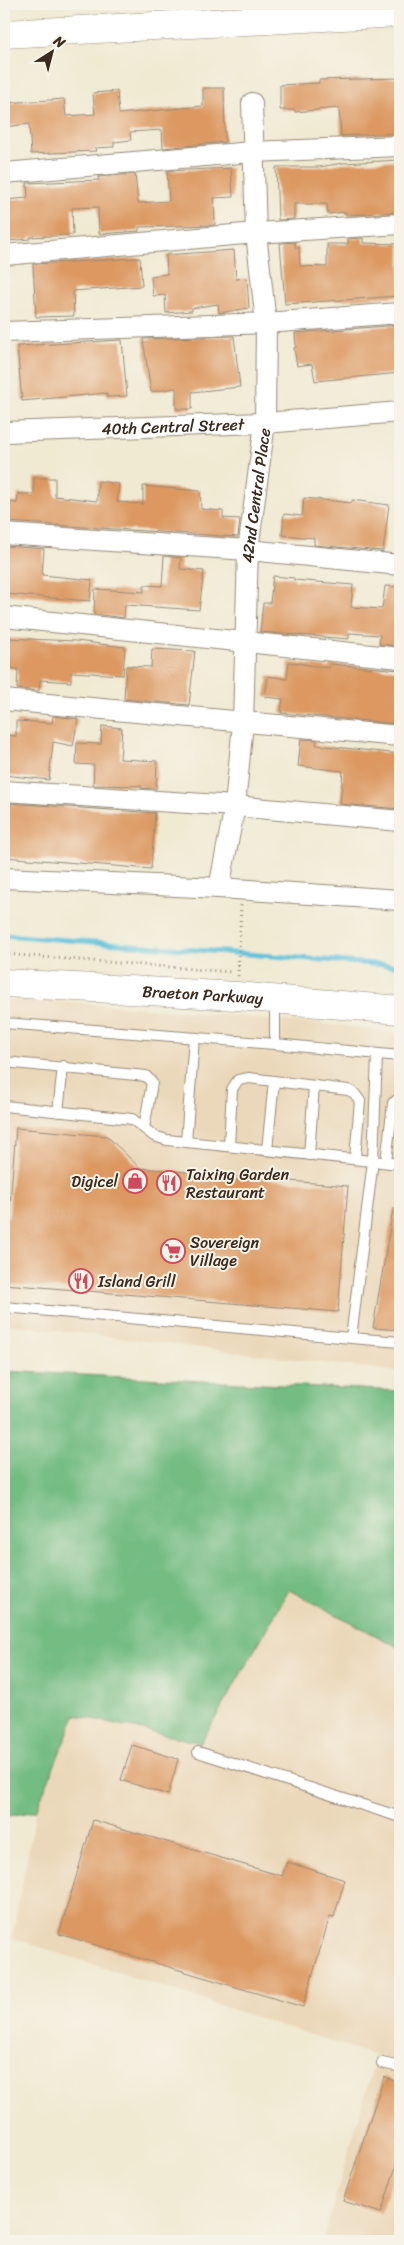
<svg xmlns="http://www.w3.org/2000/svg" width="404" height="2245" font-family="Sriracha,sans-serif">
  <rect width="100%" height="100%" fill="#f7f3e8"/>
  <filter id="ink" filterUnits="userSpaceOnUse"><feTurbulence type="fractalNoise" baseFrequency=".02" numOctaves="2"/><feDisplacementMap in="SourceGraphic" scale="10" xChannelSelector="R" yChannelSelector="G"/><feConvolveMatrix kernelMatrix="1 2 1 2 8 2 1 2 1" color-interpolation-filters="sRGB"/></filter>
  <filter id="wash" filterUnits="userSpaceOnUse"><feTurbulence type="fractalNoise" baseFrequency=".0096" numOctaves="4" result="noise"/><feDisplacementMap in="SourceGraphic" scale="20" xChannelSelector="R" yChannelSelector="G"/><feGaussianBlur stdDeviation="1.12" result="paint"/><feColorMatrix in="noise" values="0 0 0 0 0 0 0 0 0 0 0 0 0 0 0 0 0 1.4 0 .05"/><feComposite in="paint" operator="in"/></filter>
  <g filter="url(#wash)">
    <rect width="100%" height="100%" fill="#f0ead3"/>
    <path fill="#ebd8ba" d="M4,999L85,1003L345,1026L400,1034V1372L4,1324Z
      M289,1589L400,1648V2241H323L376,2056L12,1938L36,1811L75,1715L201,1743Z"/>
    <path fill="#73bc82" stroke="#577350" d="M4,1371L400,1391V1648L289,1590L201,1743L75,1715L36,1811L4,1817Z"/>
    <g fill="none" stroke-linecap="round" stroke-linejoin="round">
      <path stroke="#5dc1db" stroke-width="5" d="M4,935L400,966"/>
    </g>
    <g id="blocks">
      <path fill="#dc9861" d="M400,78V133L341,136L339,108L295,112V110H280V85L319,83V80Z
        M203,88H224L225,142L163,148L162,130L130,132L131,140L114,142V147L95,148L96,151L31,154L29,124L4,127V103L64,99L66,116L95,114L93,93L117,91L119,114L203,106Z
        M400,160V212L346,215V212L328,214L327,204H294V219L278,220L276,167H319L343,163Z
        M231,168L233,197L214,198L215,225L139,227V231L99,234L98,207L72,208L73,235L30,237V239L7,241L4,200L28,198L27,183L99,180L98,177L135,174L138,203L169,201L167,171Z
        M363,238V243L400,244V296L285,304L280,243L295,242V247H299L300,266L327,267V244H348V239Z
        M234,250L236,279L247,278L249,308L219,313L218,304L192,308V311L166,313L165,295L153,296L151,276L167,274L166,255Z
        M140,258L142,286L73,291L74,316L36,317L33,264Z
        M400,325V373L315,381L312,364L297,366L294,348L296,347L295,333Z
        M234,336L240,387L192,392V409H176V388L151,392L143,339Z
        M122,340L127,396L107,397V393L22,401L17,346Z
        M34,478H55V496L97,501L98,481L119,484L117,502L143,504V486L200,491L201,509L223,511V518L240,519L238,537L7,522L8,502L17,503L18,494H34Z
        M304,498L352,503V500L389,505L383,551L314,545V538L282,535L284,514L302,516Z
        M6,546L44,549L42,575L92,580L90,601L4,594V550H6Z
        M164,556L181,558L180,569L204,571L199,610L125,605L124,618L94,614L95,589L144,592V585L162,586Z
        M273,576L294,578V580L353,585L351,607L382,609L385,586L400,587V646L379,644L380,635L349,633V639L260,632L263,603H270Z
        M4,638L76,641L125,647L123,675L71,672V682L40,680L39,691L17,689L18,669L4,668Z
        M152,649L195,651L189,705L124,699L126,666L151,667Z
        M289,662L329,668L330,664L400,670V724L281,713L283,699L265,697L268,676L287,679Z
        M53,716L78,719L73,746L53,742L49,780L4,775V735L16,736V721L52,723Z
        M102,726L122,728L120,759L157,761L156,789L141,788V786L93,785L94,765L76,764L77,743L101,744Z
        M301,739L317,740L316,745L400,754V809L340,804L343,771L298,766Z
        M8,803L155,813L151,869L4,857Z
        M16,1128L107,1136L140,1168L348,1186L338,1312L4,1284V1217H9Z
        M393,1209L400,1210V1330L373,1328Z
        M132,1745L178,1759L168,1795L121,1780Z
        M93,1820L282,1876L287,1862L345,1880L334,1917L330,1916L303,2007L59,1934Z
        M384,2077L400,2083V2154L381,2213L343,2201Z"/>
    </g>
  </g>
  <g filter="url(#ink)">
    <use href="#blocks" fill-opacity="0" stroke="#968a78" stroke-width="1"/>
    <g fill="none" stroke-linecap="round" stroke-linejoin="round">
      <defs>
        <path id="service" d="M4,1023L275,1044V1001
          M275,1044L400,1056
          M4,1062L146,1076L152,1083L144,1128
          M4,1106L132,1119L154,1136L167,1140L400,1164
          M58,1112L63,1066
          M186,1142L194,1038
          M229,1146L232,1089L238,1080L249,1078L348,1090L354,1093L360,1101L355,1158
          M267,1150L274,1081
          M309,1155L314,1086
          M386,1162L393,1103L400,1098
          M4,1307L351,1338L373,1161L377,1054
          M351,1338L400,1342
          M198,1752L400,1817
          M382,2063L400,2067"/>
        <g id="minor">
          <path d="M4,173L252,152L400,146"/>
          <path d="M4,255L256,233L400,224"/>
          <path d="M4,332L266,323L400,313"/>
          <path id="s1" d="M4,432L265,423L400,412"/>
          <path d="M4,534L248,550L400,565"/>
          <path d="M4,617L400,658"/>
          <path d="M4,700L400,736"/>
          <path d="M4,791L235,806L400,821"/>
          <path d="M4,878L219,888L400,900"/>
          <path id="s2" d="M219,888L235,806L243,723L248,550L265,423L266,323L256,233L252,103"/>
        </g>
        <g id="secondary">
          <path id="s3" d="M4,983L237,996L400,1010"/>
        </g>
        <path id="primary" d="M4,34L400,13"/>
      </defs>
      <use href="#service" stroke="#968a78" stroke-width="12"/>
      <use href="#minor" stroke="#968a78" stroke-width="22"/>
      <use href="#secondary" stroke="#968a78" stroke-width="29"/>
      <use href="#primary" stroke="#968a78" stroke-width="29"/>
      <path stroke="#968a78" stroke-width="3" stroke-dasharray="1 4" stroke-linecap="butt" d="M4,954L232,972
        M238,976L241,905"/>
      <use href="#service" stroke="#fff" stroke-width="10"/>
      <use href="#minor" stroke="#fff" stroke-width="20"/>
      <use href="#secondary" stroke="#fff" stroke-width="28"/>
      <use href="#primary" stroke="#fff" stroke-width="28"/>
    </g>
  </g>
  <defs>
    <symbol id="shop-ring" viewBox="-11 -11 22 22"><circle r="9.5" fill="#f7f3e8" stroke="#d1495b" stroke-width="1.5"/><path d="M-5-2.5h2.3a2.7 3.5 0 0 1 5.4 0H5L5.5 6h-11ZM-1.5-2.5h3a1.5 2.3 0 0 0-3 0Z" fill="#d1495b"/></symbol>
    <symbol id="restaurant-ring" viewBox="-11 -11 22 22"><circle r="9.5" fill="#f7f3e8" stroke="#d1495b" stroke-width="1.5"/><path d="M-5-6h1v4h1v-4h1v4h1v-4h1v5L-1.5 .5V6h-2V.5L-5-1ZM5-6V6H3V1.5H1.5Q1.5-4 5-6Z" fill="#d1495b"/></symbol>
    <symbol id="supermarket-ring" viewBox="-11 -11 22 22"><circle r="9.5" fill="#f7f3e8" stroke="#d1495b" stroke-width="1.5"/><path d="M-6-5.5h2.5l.6 2H6L4.5 2H-2.5L-4.4-4H-6ZM-1.5 3.2a1.3 1.3 0 1 0 .1 0ZM3 3.2a1.3 1.3 0 1 0 .1 0Z" fill="#d1495b"/></symbol>
  </defs>
  <g fill-rule="evenodd">
    <use href="#shop-ring" x="121" y="1167" width="28" height="28"/>
    <use href="#restaurant-ring" x="155" y="1169" width="28" height="28"/>
    <use href="#supermarket-ring" x="159" y="1237" width="28" height="28"/>
    <use href="#restaurant-ring" x="67" y="1267" width="28" height="28"/>
  </g>
  <g text-anchor="middle" stroke-width="4" stroke-linejoin="round" paint-order="stroke">
    <g font-size="16" fill="#3b2a1e" stroke="#f7f3e8">
      <text dy="6" stroke="none"><textPath href="#s1" startOffset="169">40th Central Street</textPath></text>
      <text dy="6" stroke="none"><textPath href="#s2" startOffset="395">42nd Central Place</textPath></text>
      <text dy="6" stroke="none"><textPath href="#s3" startOffset="199">Braeton Parkway</textPath></text>
    </g>
    <g font-size="16" fill="#3b2a1e" stroke="#f7f3e8" text-anchor="start">
      <text x="186" y="1180">Taixing Garden<tspan x="186" dy="18">Restaurant</tspan></text>
      <text x="118" y="1187" text-anchor="end">Digicel</text>
      <text x="190" y="1248">Sovereign<tspan x="190" dy="18">Village</tspan></text>
      <text x="98" y="1287">Island Grill</text>
    </g>
  </g>
  <rect width="404" height="2245" fill="none" stroke="#f7f3e8" stroke-width="20"/>
  <g transform="translate(52 52) rotate(36)" stroke="#f7f3e8" stroke-width="4" paint-order="stroke">
  <path d="M0-4L9 19L0 12L-9 19Z" fill="#3b2a1e"/>
  <text y="-8" font-size="14" font-weight="bold" text-anchor="middle" fill="#3b2a1e">N</text>
  </g>
</svg>
